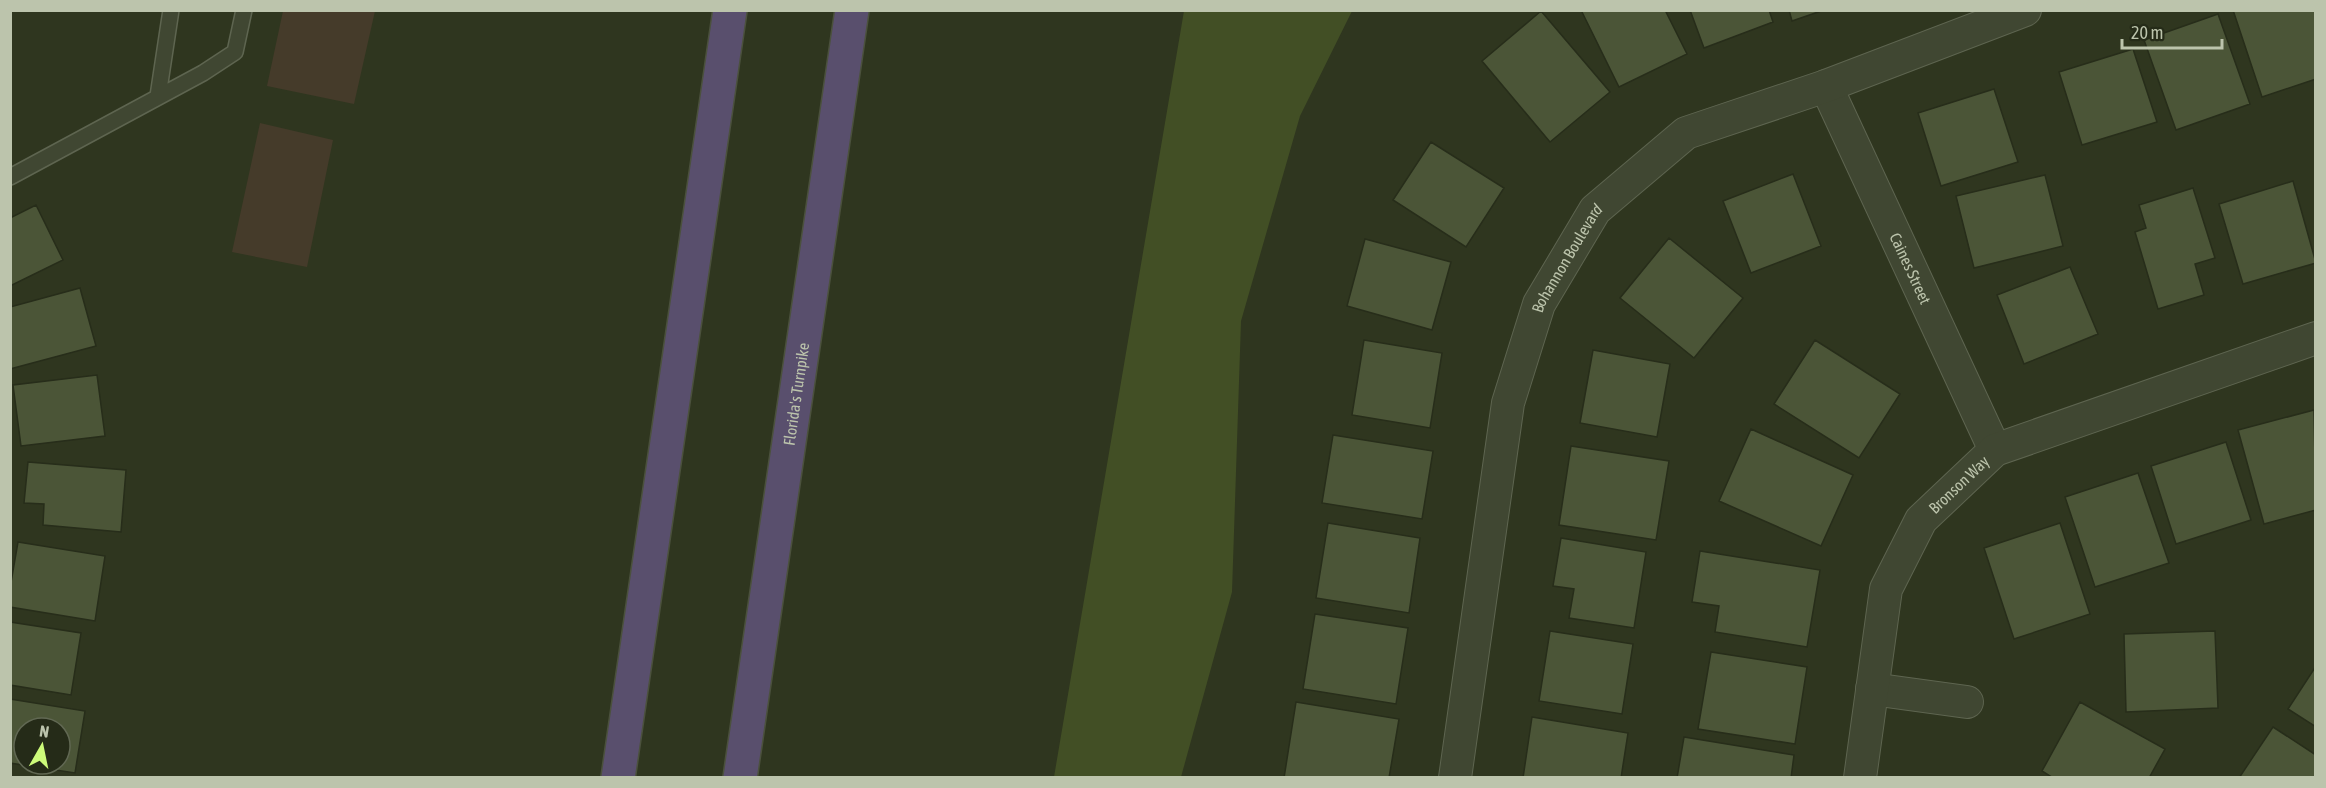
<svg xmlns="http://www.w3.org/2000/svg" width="2326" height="788" font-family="'Asap Condensed',sans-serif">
  <rect width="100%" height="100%" fill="#2f361f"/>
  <path fill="#453b2a" d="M283,11H375L354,104L267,86Z
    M260,123L333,140L307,267L232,252Z"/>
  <path fill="#424f25" d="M1184,11H1352L1300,116L1241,321L1232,592L1181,777H1054Z"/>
  <path fill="#4b5537" stroke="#272d1a" stroke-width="1.5" fill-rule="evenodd" d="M1581,10H1665L1687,54L1619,87Z
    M1690,10H1769L1773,22L1704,48Z
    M1789,10H1824L1792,21Z
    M2233,10H2316V79L2262,97Z
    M1541,11L1610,92L1550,142L1482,61Z
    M2218,14L2250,104L2176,130L2144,40Z
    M2133,49L2157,122L2082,145L2059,72Z
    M1994,89L2018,162L1941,186L1918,113Z
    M1431,142L1504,188L1466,247L1393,200Z
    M1793,174L1821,246L1751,273L1723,201Z
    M2045,175L2063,246L1974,268L1956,196Z
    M2293,181L2316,263L2243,284L2219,204Z
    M2193,188L2215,258L2195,264L2204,295L2158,309L2135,232L2146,228L2139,205Z
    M36,205L63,260L10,286V218Z
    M1669,238L1743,298L1694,358L1620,298Z
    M1365,239L1451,262L1432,330L1347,306Z
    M2070,267L2098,334L2024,364L1997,295Z
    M80,288L96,346L10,369V307Z
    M1364,340L1442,353L1430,428L1352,415Z
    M1815,340L1900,394L1859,458L1774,404Z
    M1593,350L1670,364L1657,437L1580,423Z
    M97,375L105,436L21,446L13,385Z
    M2314,410L2316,510L2264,524L2238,430Z
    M1751,429L1853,475L1821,546L1719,501Z
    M1333,435L1433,451L1422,519L1322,503Z
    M2226,442L2251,520L2176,544L2151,466Z
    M1571,446L1669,461L1656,540L1559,525Z
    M28,462L126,470L121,532L43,525L44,504L24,503Z
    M2138,473L2169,563L2095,587L2065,497Z
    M1328,523L1420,538L1409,613L1316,598Z
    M2060,523L2090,614L2014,639L1984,548Z
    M1561,538L1646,552L1634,628L1569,618L1574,589L1553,586Z
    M18,542L105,556L95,621L10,607V588Z
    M1700,551L1820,570L1807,647L1715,632L1719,606L1692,602Z
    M1315,614L1408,628L1396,704L1303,689Z
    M10,622L81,633L71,695L10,685Z
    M1550,631L1633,644L1622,714L1539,701Z
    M2215,631L2218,708L2126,712L2124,634Z
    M1711,652L1807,667L1795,744L1698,729Z
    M2316,666V727L2288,709Z
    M10,699L85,711L75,773L10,763ZM24,728H60V764H24Z
    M1296,702L1399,719L1389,778H1284Z
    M2080,702L2165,749L2149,778H2053L2042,771Z
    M1532,717L1628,733L1621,778H1523Z
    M2273,727L2316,755V778H2239Z
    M1684,737L1794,755L1791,778H1677Z"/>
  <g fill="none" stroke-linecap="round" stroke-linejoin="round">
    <defs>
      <path id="lane" d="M158,96L171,10
        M10,177L203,73L235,52L244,10"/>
      <g id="street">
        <path id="s1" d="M1826,86L1995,450"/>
        <path d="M1872,689L1967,702"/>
        <path id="s2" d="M1455,778L1508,403L1539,304L1595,210L1686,133L1826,86L2025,10"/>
        <path id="s3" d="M1860,778L1886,589L1921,520L1995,450L2316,338"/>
      </g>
      <g id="highway">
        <path d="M618,778L730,10"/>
        <path id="s4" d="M740,778L852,10"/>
      </g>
    </defs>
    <use href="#lane" stroke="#5e6550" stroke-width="18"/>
    <use href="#street" stroke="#5e6550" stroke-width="34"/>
    <use href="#highway" stroke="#4b513d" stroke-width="36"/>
    <use href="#lane" stroke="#404732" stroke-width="15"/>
    <use href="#street" stroke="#404732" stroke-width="32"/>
    <use href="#highway" stroke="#594f6d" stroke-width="33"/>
  </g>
  <g text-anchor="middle" stroke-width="4.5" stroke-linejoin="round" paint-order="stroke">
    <g font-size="16" fill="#bcc4ac" stroke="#252b18">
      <text dy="6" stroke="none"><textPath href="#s2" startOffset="536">Bohannon Boulevard</textPath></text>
      <text dy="6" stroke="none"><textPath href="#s1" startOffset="201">Caines Street</textPath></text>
      <text dy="6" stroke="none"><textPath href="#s4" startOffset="388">Florida's Turnpike</textPath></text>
      <text dy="6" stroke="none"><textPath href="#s3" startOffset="320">Bronson Way</textPath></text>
    </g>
  </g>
  <rect width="2326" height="788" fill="none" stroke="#bcc4ac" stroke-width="24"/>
  <g transform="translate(42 746) rotate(9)"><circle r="28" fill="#252b18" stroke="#616853" stroke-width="1.5"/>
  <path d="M0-4.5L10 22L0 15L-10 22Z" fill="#cdfb7a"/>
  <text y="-9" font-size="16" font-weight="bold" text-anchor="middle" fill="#bcc4ac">N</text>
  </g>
  <path d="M2122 39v9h100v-9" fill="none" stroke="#bcc4ac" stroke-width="3"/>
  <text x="2131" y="39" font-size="18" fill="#bcc4ac" stroke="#252b18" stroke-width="4.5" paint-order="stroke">20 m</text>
</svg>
